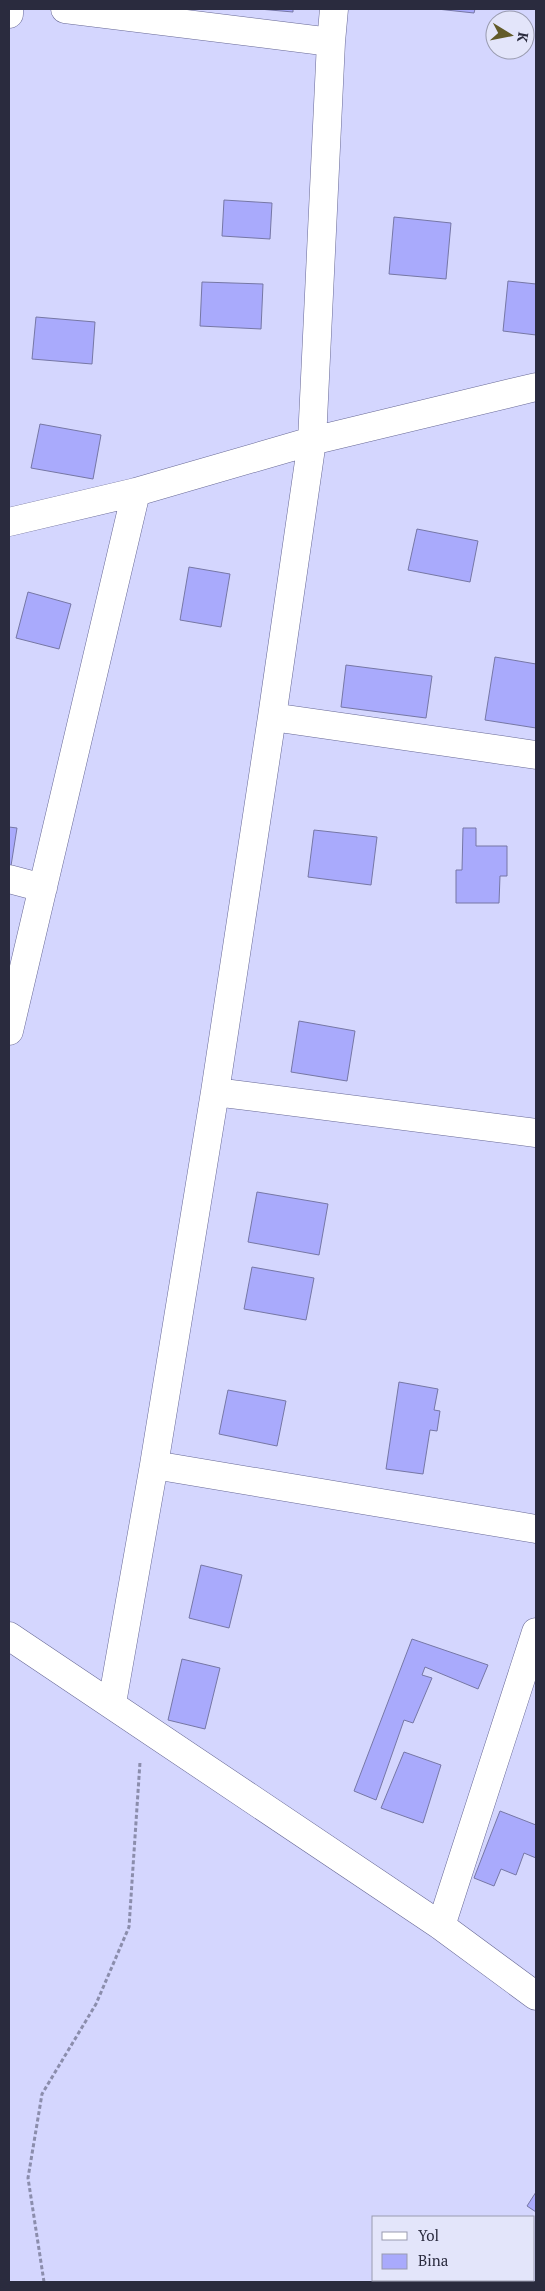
<svg xmlns="http://www.w3.org/2000/svg" width="545" height="2291" font-family="'PT Serif',serif">
  <rect width="100%" height="100%" fill="#d4d6fe"/>
  <path fill="#a9aafc" stroke="#7677a5" d="M259,9H293V12Z
    M437,9H475L474,13Z
    M224,200L272,203L270,239L222,236Z
    M394,217L451,223L446,279L389,274Z
    M508,281L536,284V335L503,331Z
    M202,282L263,284L261,329L200,326Z
    M36,317L95,322L92,364L32,359Z
    M40,424L101,435L93,479L31,468Z
    M417,529L478,541L470,582L408,570Z
    M189,567L230,574L221,627L180,620Z
    M28,592L71,604L59,649L16,638Z
    M495,657L536,664V728L485,720Z
    M346,665L432,676L426,718L341,707Z
    M9,827L17,828L10,872H9Z
    M463,828H476V846H507V876H500L499,903H456V870H462Z
    M314,830L377,837L371,885L308,877Z
    M299,1021L355,1031L347,1081L291,1072Z
    M257,1192L328,1204L319,1255L248,1242Z
    M252,1267L314,1278L306,1320L244,1309Z
    M399,1382L438,1389L434,1410L440,1411L437,1431L430,1430L423,1474L386,1469Z
    M228,1390L286,1401L277,1446L219,1434Z
    M201,1565L242,1575L229,1628L189,1618Z
    M412,1639L488,1665L478,1689L425,1667L422,1675L432,1678L413,1723L404,1720L376,1800L354,1791Z
    M182,1659L220,1668L205,1729L168,1720Z
    M404,1752L441,1765L423,1823L381,1808Z
    M500,1811L536,1825V1858L524,1853L516,1875L501,1869L494,1886L474,1878Z
    M536,2192V2212L527,2206Z"/>
  <g fill="none" stroke-linecap="round" stroke-linejoin="round">
    <defs>
      <path id="minor" d="M65,9L331,42
        M9,14V9
        M9,522L136,492L312,441L536,387
        M272,717L536,755
        M9,879L43,888
        M9,1031L136,492
        M215,1092L536,1133
        M154,1465L536,1529
        M9,1636L441,1926L536,1996
        M112,1703L154,1465L215,1092L272,717L312,441L331,42L334,9
        M441,1926L536,1632"/>
    </defs>
    <use href="#minor" stroke="#676895" stroke-width="29"/>
    <path stroke="#8b8dac" stroke-width="3" stroke-dasharray="4 2.5" stroke-linecap="butt" d="M44,2282L28,2178L42,2094L96,2004L129,1927L140,1762"/>
    <use href="#minor" stroke="#fff" stroke-width="28"/>
  </g>
  <rect width="545" height="2291" fill="none" stroke="#2a2b3e" stroke-width="20"/>
  <rect x="372" y="2216" width="162" height="65" fill="#e3e5fa" stroke="#999baf"/>
  <rect x="382" y="2232" width="25" height="8" fill="#ffffff" stroke="#999baf"/>
  <text x="418" y="2241" font-size="15" fill="#2a2b3e">Yol</text>
  <rect x="382" y="2254" width="25" height="15" fill="#a9aafc" stroke="#999baf"/>
  <text x="418" y="2266" font-size="15" fill="#2a2b3e">Bina</text>
  <g transform="translate(510 35) rotate(100)"><circle r="24" fill="#e3e5fa" stroke="#999baf"/>
  <path d="M0-4L9 19L0 12L-9 19Z" fill="#625b28"/>
  <text y="-8" font-size="14" font-weight="bold" text-anchor="middle" fill="#2a2b3e">K</text>
  </g>
</svg>
